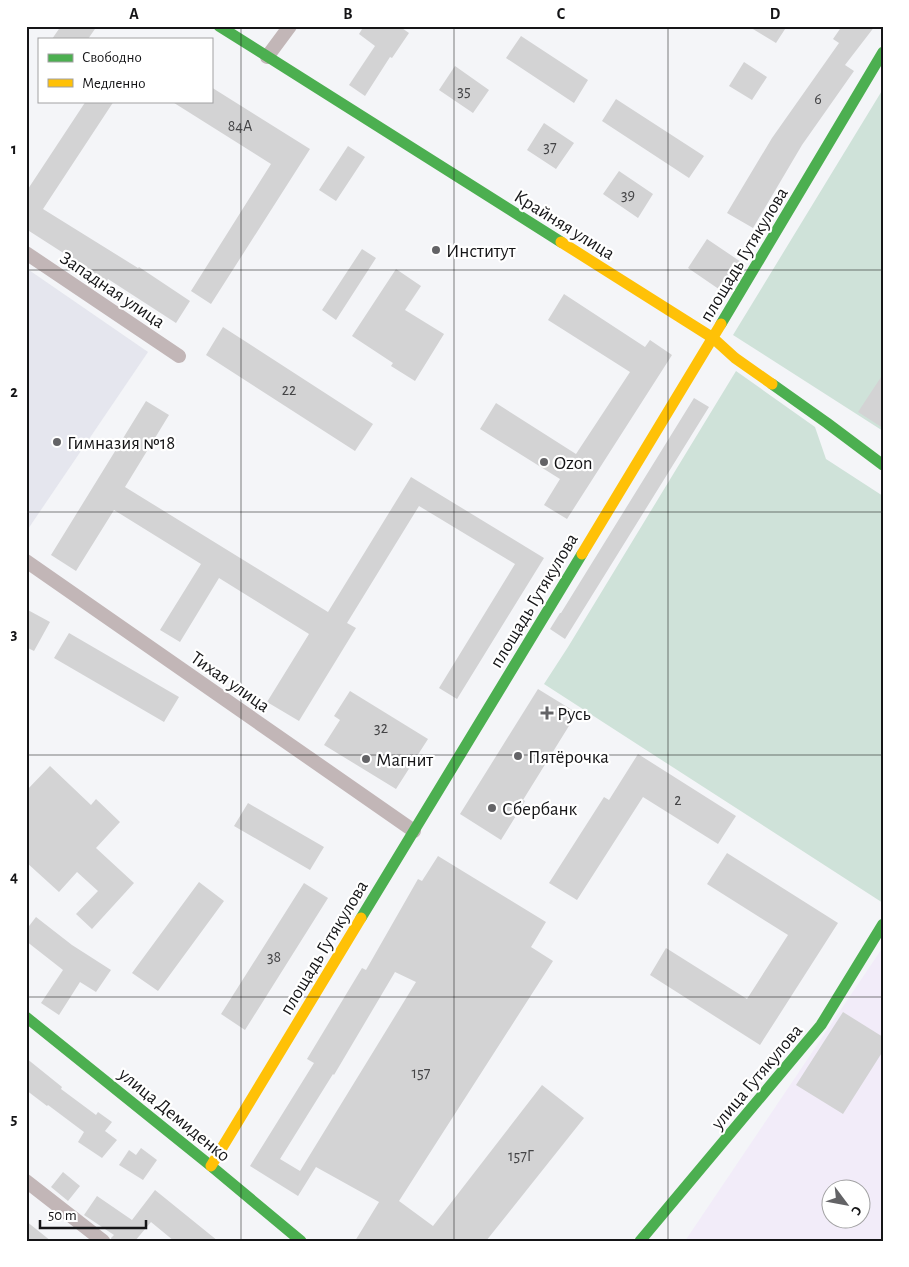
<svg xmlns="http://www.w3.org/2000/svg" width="909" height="1267" font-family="'Alegreya Sans',sans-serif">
  <rect width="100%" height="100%" fill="#f4f5f8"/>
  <path fill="#f2ecf9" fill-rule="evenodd" d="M883,947V1241H685ZM832,1190H862V1220H832Z"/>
  <path fill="#e5e6ee" d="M26,268L148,352L26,532Z"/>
  <path fill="#cfe2d9" d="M883,89V431L733,335Z
    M736,371L815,427L826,459L883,496V903L544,684L568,647Z"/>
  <path fill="#d3d3d4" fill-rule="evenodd" d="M61,26H97L88,39H52Z
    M364,26H399L409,33L392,58L390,57L365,96L349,85L375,46L359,34Z
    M748,26H787L776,43Z
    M842,26H875L845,65L854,71L802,145L753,228L727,213L772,138L839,43L833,39Z
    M521,36L588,80L574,103L506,58Z
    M744,62L767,77L752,100L729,86Z
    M455,66L489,90L473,113L439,90Z
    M211,87L310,149L211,304L191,291L271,164L171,101H211Z
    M616,99L704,156L689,178L602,121Z
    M86,101H114L43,209L138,268L139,267L190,301L176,323L108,279L107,281L26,229V192Z
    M544,123L574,143L556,169L527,150Z
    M348,146L365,157L336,201L319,190Z
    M619,171L653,194L638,218L603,194Z
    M707,239L744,264L726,294L688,268Z
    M362,249L376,258L336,320L322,310Z
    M396,269L421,286L405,310L444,334L415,381L391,366L393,363L352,336Z
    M564,294L645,347L650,340L672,355L567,519L544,505L560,479L480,429L496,403L576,454L630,372L548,320Z
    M223,327L373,424L355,451L206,355Z
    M883,374V428L858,412Z
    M694,398L709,407L565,639L550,629L560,613H561Z
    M146,401L169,415L125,487L328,612L411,477L544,558L457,699L439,688L515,564L419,506L347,623L356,628L299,721L267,702L309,634L219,578L180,642L160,630L201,564L114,510L76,571L51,555Z
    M26,609L50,622L34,651L26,647Z
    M69,633L179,697L164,722L54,658Z
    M538,689L577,713L523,800L525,801L501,840L460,814Z
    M350,691L428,739L396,789L324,745L340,720L334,716Z
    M638,754L736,816L718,844L643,797L577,900L549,883L604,797L609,800Z
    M50,766L91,805L96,799L120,822L96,848L134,883L92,929L76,914L98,891L77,872L59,892L26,862V791Z
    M248,803L324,847L310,870L234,826Z
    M727,853L838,923L760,1045L650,975L666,948L747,999L788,935L707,884Z
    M438,856L546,922L531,947L553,961L399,1201L433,1226L542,1085L584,1118L486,1241H355L379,1202L316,1167L298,1196L250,1166L314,1063L307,1059L362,968L366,970L418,879L422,881ZM395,972L416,982L300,1171L280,1159L333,1074L334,1075Z
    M199,882L224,901L158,991L132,973Z
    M304,883L328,898L245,1030L221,1014Z
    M36,917L72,945L111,970L96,992L80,982L59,1015L41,1003L63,970L26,941V930Z
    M843,1012L883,1037V1051L843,1114L796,1085Z
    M26,1058L62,1087L61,1089L96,1115L98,1112L112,1122L105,1131L117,1140L102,1158L78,1142L84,1132L48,1105L47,1106L26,1090Z
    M141,1148L157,1160L143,1180L119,1165L129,1150L136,1155Z
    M63,1172L80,1186L68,1201L51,1187Z
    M155,1190L218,1241H174L151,1222L135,1241H112L111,1238L114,1235L84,1215L97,1196L132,1220Z
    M26,1221L51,1241H26Z"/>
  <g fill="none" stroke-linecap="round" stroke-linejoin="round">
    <path stroke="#c2b6b7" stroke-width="14" d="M267,57L290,26
      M26,253L179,356
      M26,561L414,831
      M26,1181L103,1241"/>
    <path stroke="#4caf50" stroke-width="11" d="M219,26L561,242
      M721,324L883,52
      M772,384L827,423L883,465
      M361,918L582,554
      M26,1017L211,1166L301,1241
      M640,1241L821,1025L883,924"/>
    <path stroke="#ffc107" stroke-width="11" d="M561,242L713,338L735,358L772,384
      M582,554L721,324
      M211,1166L361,918"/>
  </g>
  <path fill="none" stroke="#151517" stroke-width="1" stroke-opacity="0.55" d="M241,26V1241M454,26V1241M668,26V1241M26,270H883M26,512H883M26,755H883M26,997H883"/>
  <g fill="#636366" stroke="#fff" stroke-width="2">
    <circle cx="436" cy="250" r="5"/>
    <circle cx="57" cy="442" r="5"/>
    <circle cx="544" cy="462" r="5"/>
    <path d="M544.5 705.5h5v5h5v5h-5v5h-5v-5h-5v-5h5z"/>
    <circle cx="518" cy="756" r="5"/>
    <circle cx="366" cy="759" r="5"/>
    <circle cx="492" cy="808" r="5"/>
  </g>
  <g text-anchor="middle" stroke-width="4.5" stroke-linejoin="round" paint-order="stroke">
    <g font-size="16" fill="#444446">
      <text x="464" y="96">35</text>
      <text x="818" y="104">6</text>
      <text x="240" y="131">84А</text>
      <text x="550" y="152">37</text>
      <text x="628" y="200">39</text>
      <text x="289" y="395">22</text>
      <text x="381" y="733">32</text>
      <text x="678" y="805">2</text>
      <text x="274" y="962">38</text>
      <text x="421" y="1078">157</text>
      <text x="521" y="1161">157Г</text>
    </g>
    <g font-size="19" fill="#151517" stroke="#fff">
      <text transform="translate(565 224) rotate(32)" y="7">Крайняя улица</text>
      <text transform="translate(743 254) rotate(-59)" y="7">площадь Гутякулова</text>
      <text transform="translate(113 289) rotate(34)" y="7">Западная улица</text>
      <text transform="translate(533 600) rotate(-59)" y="7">площадь Гутякулова</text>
      <text transform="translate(231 681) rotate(35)" y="7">Тихая улица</text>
      <text transform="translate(323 947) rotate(-59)" y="7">площадь Гутякулова</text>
      <text transform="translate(756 1076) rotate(-50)" y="7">улица Гутякулова</text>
      <text transform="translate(175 1114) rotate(39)" y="7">улица Демиденко</text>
    </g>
    <g font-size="19" fill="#151517" stroke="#fff" text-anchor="start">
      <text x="446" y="257">Институт</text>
      <text x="67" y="449">Гимназия №18</text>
      <text x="554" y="469">Ozon</text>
      <text x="557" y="720">Русь</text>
      <text x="528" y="763">Пятёрочка</text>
      <text x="376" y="766">Магнит</text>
      <text x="502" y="815">Сбербанк</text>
    </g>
  </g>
  <rect width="909" height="1267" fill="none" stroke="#ffffff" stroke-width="55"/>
  <rect x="38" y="38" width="175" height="65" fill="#ffffff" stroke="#a1a1a2"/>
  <rect x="48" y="54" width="25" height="8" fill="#4caf50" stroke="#a1a1a2"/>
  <text x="82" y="62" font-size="15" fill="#151517">Свободно</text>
  <rect x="48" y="79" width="25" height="8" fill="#ffc107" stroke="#a1a1a2"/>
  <text x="82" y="88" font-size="15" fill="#151517">Медленно</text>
  <g transform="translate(846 1204) rotate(122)"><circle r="24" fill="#ffffff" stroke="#a1a1a2"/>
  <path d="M0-4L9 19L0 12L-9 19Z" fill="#636366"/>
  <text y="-8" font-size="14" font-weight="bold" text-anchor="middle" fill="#151517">С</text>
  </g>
  <path d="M40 1220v8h106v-8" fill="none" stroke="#151517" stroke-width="2.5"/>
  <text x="48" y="1220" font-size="15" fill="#151517" stroke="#ffffff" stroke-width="4" paint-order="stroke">50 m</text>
  <rect x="28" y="28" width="854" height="1212" fill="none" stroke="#151517" stroke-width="2"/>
  <g font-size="16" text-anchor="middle" font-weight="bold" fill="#151517">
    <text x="134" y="19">A</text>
    <text x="348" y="19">B</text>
    <text x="561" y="19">C</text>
    <text x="775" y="19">D</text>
    <text x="14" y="154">1</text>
    <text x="14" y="397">2</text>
    <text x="14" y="639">3</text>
    <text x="14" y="882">4</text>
    <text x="14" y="1124">5</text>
  </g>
</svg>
